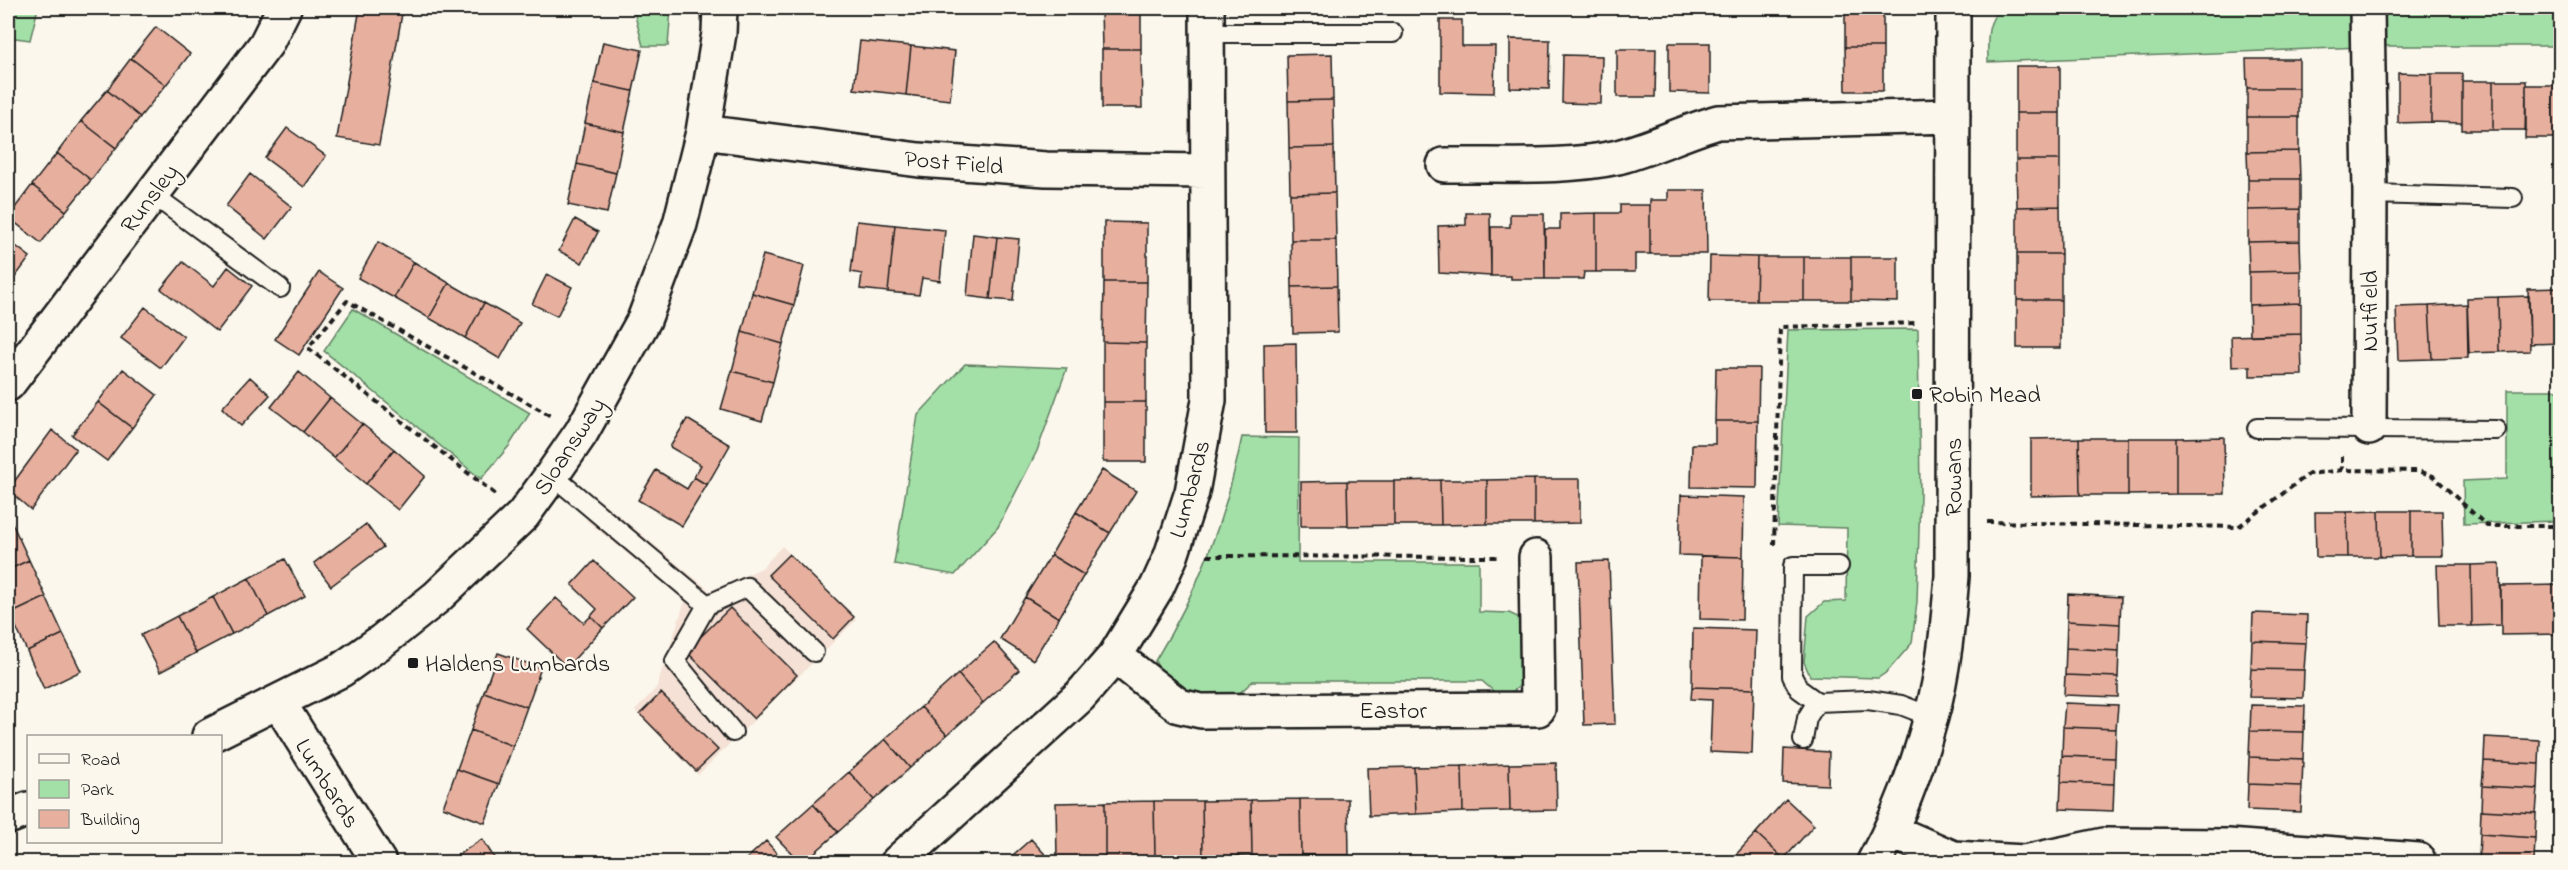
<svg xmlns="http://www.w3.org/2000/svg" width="2568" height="870" font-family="'Indie Flower',sans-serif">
  <rect width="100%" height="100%" fill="#fbf7ec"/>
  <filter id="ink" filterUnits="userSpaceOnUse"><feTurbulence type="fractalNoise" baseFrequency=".0167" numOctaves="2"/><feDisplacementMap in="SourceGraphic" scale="12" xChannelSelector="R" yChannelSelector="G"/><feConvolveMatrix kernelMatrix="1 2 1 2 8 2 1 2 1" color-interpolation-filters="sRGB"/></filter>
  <g filter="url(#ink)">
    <path fill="#f5e1d5" d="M600,500L710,591L762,568L782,546L856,620L698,775L635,711L656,688L685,601L586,520Z"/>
    <path fill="#a3e0a7" stroke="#607e62" stroke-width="1.5" d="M8,8H38L30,40L8,37Z
      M633,8H671L668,46H643Z
      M2001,8H2560V46H2388L1988,62C1988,41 1985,23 2001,8Z
      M353,309L530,413L509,446L481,479L324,351Z
      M1918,329L1920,494L1917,602L1912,643L1887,672L1878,678L1810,676L1804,662L1808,616L1824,602L1846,601L1847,528L1778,526L1788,330Z
      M965,364L1067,368L1037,451L998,527L955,575L894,564L918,415Z
      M2507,390H2560V521L2464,524L2463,481L2507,479Z
      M1242,437L1299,438L1298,562H1479V612L1509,613L1522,619L1524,679C1518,690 1511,693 1499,696L1482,681H1253L1234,698H1198L1166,682L1155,661C1199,589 1225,520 1242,437Z"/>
    <path fill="#e7af9e" stroke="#1c1c1c" stroke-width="1.5" d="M360,8H403L379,145L337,138Z
      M1101,8H1141V49H1102Z
      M1845,8H1883V47H1845Z
      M1440,20H1462V46H1495L1494,93L1440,92Z
      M156,27L190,54L166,85L131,58Z
      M1510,39L1550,40L1549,89L1510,88Z
      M860,41L911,46L906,95L854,89Z
      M603,42L642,50L633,91L594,83Z
      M1669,43H1710V93L1669,92Z
      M911,46L955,51L950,100L906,95Z
      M1845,47H1883V91H1846Z
      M1102,49H1141L1142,108H1102Z
      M1617,49H1656L1655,97H1617Z
      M1332,54L1333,100L1288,101L1287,55Z
      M1563,55L1602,56L1601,104L1562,103Z
      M131,58L166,85L140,117L107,90Z
      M2246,59H2299V88H2247Z
      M2016,66H2060V113H2016Z
      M2398,73L2431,74V122L2398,123Z
      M2431,74H2462V123L2431,122Z
      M2462,81H2493V130H2462Z
      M2493,81H2526V130H2493Z
      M594,83L633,91L624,132L585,123Z
      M2526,85H2558V138H2525Z
      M2558,85H2560V138H2558Z
      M2247,88H2299V117H2247Z
      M107,90L140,117L116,148L81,121Z
      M1333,100L1334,147L1289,148L1288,101Z
      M2016,113H2060V160H2016Z
      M2247,117H2299V151L2247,152Z
      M81,121L116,148L91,180L57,153Z
      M585,123L624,132L616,173L577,164Z
      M287,128L326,156L304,187L265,158Z
      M1334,147L1335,193L1290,194L1289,148Z
      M2299,151L2300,179H2248L2247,152Z
      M57,153L91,180L66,211L32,185Z
      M2016,160H2060V206L2017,207Z
      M577,164L616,173L607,213L568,205Z
      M250,174L292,207L267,239L226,206Z
      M2248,179H2300V209L2248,210Z
      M32,185L66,211L41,243L8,217Z
      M1668,190H1706L1707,254H1650V200H1668Z
      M1335,193L1336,240H1291L1290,194Z
      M1620,205H1650V254H1635V272H1596V213H1620Z
      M2060,206L2061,254H2017V207Z
      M2300,209V241L2248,242V210Z
      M1466,213H1490L1491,276L1439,273L1438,226L1466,225Z
      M1596,213V272H1584L1583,279H1545V229H1560V214Z
      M1510,214H1544L1545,279H1511V276H1491V227H1510Z
      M575,219L598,232L582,263L559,251Z
      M857,221L895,225L888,292L860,289L862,274L851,272Z
      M1104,222L1147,223V282H1104Z
      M895,225L945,230L940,281L922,278L919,295L888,292Z
      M973,234L997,237L990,299L967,296Z
      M997,237L1019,239L1013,301L990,299Z
      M8,240L30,257L8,287Z
      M1291,240H1336L1337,286L1292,287Z
      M2300,241L2301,271L2249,272L2248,242Z
      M378,242L414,262L394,298L358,278Z
      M2017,254H2061V300H2017Z
      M763,255L804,266L794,305L752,293Z
      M1710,256L1757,257L1756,301H1709Z
      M1757,257H1804V301H1756Z
      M1804,257H1851V301H1804Z
      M1851,257H1898V302L1851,301Z
      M183,262L214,286L228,267L252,286L217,332L161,289Z
      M414,262L449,283L429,318L394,298Z
      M2301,271V303L2249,305V272Z
      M319,272L343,288L299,355L275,339Z
      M547,274L572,287L557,316L532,304Z
      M1104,282H1147L1146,343L1103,342Z
      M449,283L484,303L465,338L429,318Z
      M1337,286L1338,332L1293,333L1292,287Z
      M2560,288V343L2530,344L2528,289Z
      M752,293L794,305L783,344L742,332Z
      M2529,296L2530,351L2499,352L2498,297Z
      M2498,297L2499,352L2469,353L2467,298Z
      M2017,300H2061V348H2017Z
      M484,303L520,323L500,359L465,338Z
      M2301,303V334L2250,335L2249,305Z
      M2467,304L2468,358L2432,359L2429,306Z
      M2429,306L2432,359L2398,360L2396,307Z
      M145,307L184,337L161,368L121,338Z
      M742,332L783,344L773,382L732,371Z
      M2301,334L2302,375L2250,376V366L2232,367L2231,336Z
      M1103,342L1146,343V402H1103Z
      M1296,343L1297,433H1265L1264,344Z
      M1716,368H1759L1758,421H1715Z
      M123,369L157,395L132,428L98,402Z
      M732,371L773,382L762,421L721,409Z
      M299,372L330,398L303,432L271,407Z
      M250,377L270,395L241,426L222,408Z
      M330,398L362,424L334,458L303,432Z
      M98,402L132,428L107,461L72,435Z
      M1103,402H1146V462H1103Z
      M687,419L730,445L707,485L694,477L701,465L670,447Z
      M1715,421H1758L1757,488L1691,487L1692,444H1715Z
      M362,424L394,449L366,484L334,458Z
      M52,430L76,449L31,510L8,490Z
      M2224,437L2225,494H2176V438Z
      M2079,438L2080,495L2031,496V439Z
      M2079,438H2128V495H2080Z
      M2128,438H2176V494L2128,495Z
      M394,449L425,476L398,510L366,484Z
      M656,470L687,489L694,477L707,485L682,526L638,500Z
      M1102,470L1136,491L1110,533L1076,512Z
      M1534,479H1580V523L1534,524Z
      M1534,479V524H1487V480Z
      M1440,480L1441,525H1394V481Z
      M1440,480H1487V524L1441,525Z
      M1347,481L1348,526H1301V482Z
      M1347,481H1394V525L1348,526Z
      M1681,495L1744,497L1743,557L1679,555Z
      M2379,511H2411V556L2380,557Z
      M2379,511L2380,557H2348L2347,512Z
      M2411,511H2442L2443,556H2411Z
      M1076,512L1110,533L1084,575L1051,555Z
      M2315,512H2347L2348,557H2316Z
      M12,523L29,560L8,570V525Z
      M366,524L383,547L331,586L314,563Z
      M789,554L854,617L833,639L768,575Z
      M1051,555L1084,575L1059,618L1025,597Z
      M1701,556L1743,557L1742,620L1700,619Z
      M285,559L305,596L268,616L249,578Z
      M29,560L46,597L10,614L8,608V570Z
      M594,561L633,597L603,628L591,616L597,609L572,585Z
      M1609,561L1615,724L1584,725L1578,562Z
      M2500,564L2501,625L2472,626L2471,565Z
      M2437,565H2471L2472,626H2439Z
      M249,578L268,616L232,634L213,597Z
      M2560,585V634L2501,635V586Z
      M2068,594L2121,597L2120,624L2067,621Z
      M46,597L63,634L27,651L10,614Z
      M213,597L232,634L196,653L177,616Z
      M1025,597L1059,618L1033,660L1000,639Z
      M556,598L584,623L591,616L603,628L567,667L527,629Z
      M730,608L797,675L754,719L686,651Z
      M2253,613L2307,615L2306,643L2252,641Z
      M177,616L196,653L160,672L141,635Z
      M2067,621L2120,624L2119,651L2066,648Z
      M1693,628L1756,630L1754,689L1692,687Z
      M63,634L81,671L44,689L27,651Z
      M2252,641L2306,643L2304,670L2251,669Z
      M994,642L1019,670L983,703L958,674Z
      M2066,648L2119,651L2118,677L2065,675Z
      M498,653L541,668L527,707L484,692Z
      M2251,669L2304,670L2303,698L2249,697Z
      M958,674L983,703L947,735L921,707Z
      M2065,675L2118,677V697L2064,695Z
      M1692,687L1754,689L1752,754L1710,752L1712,700L1691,699Z
      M484,692L527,707L513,746L471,730Z
      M661,693L718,750L696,771L640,714Z
      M2065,703L2118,705L2116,729L2063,727Z
      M2251,705L2305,706L2304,732L2250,731Z
      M921,707L947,735L910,768L885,739Z
      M2063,727L2116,729L2115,758L2062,756Z
      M471,730L513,746L499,784L457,769Z
      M2250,731L2304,732L2303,759L2249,757Z
      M2485,737L2540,740L2539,764L2484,761Z
      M885,739L910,768L874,800L849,772Z
      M1784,749L1829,752L1828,785L1783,783Z
      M2062,756L2115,758L2114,784L2061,782Z
      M2249,757L2303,759L2302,786L2248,784Z
      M2484,761L2539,764L2538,789L2482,786Z
      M1556,763L1557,810L1510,811L1509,764Z
      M1509,764L1510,811L1463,812L1462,766Z
      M1462,766L1463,812L1416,814L1414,767Z
      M1414,767L1416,814L1369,816L1367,768Z
      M457,769L499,784L485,823L443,807Z
      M849,772L874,800L838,832L813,804Z
      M2061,782L2114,784L2113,811L2060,809Z
      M2248,784L2302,786L2301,812L2247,810Z
      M2482,786L2538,789L2536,813L2481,810Z
      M1300,799H1348L1349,855H1301Z
      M1300,799L1301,855L1252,856L1251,800Z
      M1786,799L1814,825L1784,859L1756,833Z
      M1251,800L1252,856L1203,857L1202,801Z
      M1154,801H1202L1203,857H1155Z
      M1154,801L1155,857L1105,858V802Z
      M1105,802V858L1057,859L1056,803Z
      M813,804L838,832L804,862H800L776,837Z
      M2481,810L2536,813L2535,838L2480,834Z
      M1756,833L1784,859L1781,862H1729Z
      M2480,834L2535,838L2534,862L2479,859Z
      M482,839L497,862H447Z
      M1031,839L1052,862H1005Z
      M766,841L785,862H743Z"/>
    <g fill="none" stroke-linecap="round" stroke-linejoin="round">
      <defs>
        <path id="lane" d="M1207,33H1393
          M152,194L280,288
          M2370,194L2513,198
          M2257,428L2496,430
          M552,475L707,605L747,587L814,652
          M1839,566H1793L1792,676L1799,689L1817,702L1868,700L1901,705L1932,717
          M707,605L675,661L733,732
          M1803,740L1807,718L1817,702"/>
        <path id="street" d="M2367,8L2370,194L2369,428
          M703,132L919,160L1046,169L1207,171
          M1444,165C1499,164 1564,169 1618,157C1652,148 1684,132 1718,122L1953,116
          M8,384L266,44L284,8
          M1115,656L1179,706L1201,711L1538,709L1536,557
          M279,703L379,862
          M209,736L341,670L382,641L437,597L523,515L552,475L581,433L644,320L680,224L703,132L719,33L720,8
          M8,817L28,809
          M1891,831L1953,858L2025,862L2104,845L2228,846L2418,860
          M898,862L1080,696L1115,656L1157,587L1171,556L1192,492L1209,400L1207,8
          M1874,862C1898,819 1918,765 1931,717C1944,671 1948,623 1952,576L1953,8"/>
      </defs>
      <use href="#lane" stroke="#1c1c1c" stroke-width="22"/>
      <use href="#street" stroke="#1c1c1c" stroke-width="38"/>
      <path stroke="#1c1c1c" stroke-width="4" stroke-dasharray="6 4.5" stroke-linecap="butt" d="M2342,456V470
        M495,494L308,348L347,301L551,416
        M1987,522L2238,527L2309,474L2342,470L2419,471L2433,476L2487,526H2560
        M1774,545L1780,327L1917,323
        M1207,556L1500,557"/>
      <use href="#lane" stroke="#fbf7ec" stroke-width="18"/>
      <use href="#street" stroke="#fbf7ec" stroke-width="33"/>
    </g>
  </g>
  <g fill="#1c1c1c" stroke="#fbf7ec" stroke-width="2">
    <rect x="1911" y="388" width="12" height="12" rx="3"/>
    <rect x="407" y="657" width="12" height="12" rx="3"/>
  </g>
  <g text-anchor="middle" stroke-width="4.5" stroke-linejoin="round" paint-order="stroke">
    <g font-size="24" fill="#1c1c1c" stroke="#fbf7ec">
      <text transform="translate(954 162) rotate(5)" y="8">Post Field</text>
      <text transform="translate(149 198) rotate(-53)" y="8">Runsley</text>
      <text transform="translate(2369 311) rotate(-90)" y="8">Nutfield</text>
      <text transform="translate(569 446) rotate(-57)" y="8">Sloansway</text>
      <text transform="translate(1953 477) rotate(-90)" y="8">Rowans</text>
      <text transform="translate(1189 489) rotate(-75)" y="8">Lumbards</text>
      <text x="1393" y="718">Eastor</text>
      <text transform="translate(328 783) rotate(58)" y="8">Lumbards</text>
    </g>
    <g font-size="24" fill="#1c1c1c" stroke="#fbf7ec" text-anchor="start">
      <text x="1929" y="402">Robin Mead</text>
      <text x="425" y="671">Haldens Lumbards</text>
    </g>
  </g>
  <rect width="2568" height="870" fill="none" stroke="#fbf7ec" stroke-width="30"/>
  <rect x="15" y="15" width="2538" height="840" fill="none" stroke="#1c1c1c" stroke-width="2" filter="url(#ink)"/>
  <rect x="27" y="735" width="195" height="108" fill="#fbf7ec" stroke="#a29f99" stroke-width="1.5"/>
  <rect x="39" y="754" width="30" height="9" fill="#fbf7ec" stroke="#a29f99" stroke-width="1.5"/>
  <text x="81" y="765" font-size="18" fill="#1c1c1c">Road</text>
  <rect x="39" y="780" width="30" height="18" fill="#a3e0a7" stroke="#a29f99" stroke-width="1.5"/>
  <text x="81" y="795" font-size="18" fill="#1c1c1c">Park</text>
  <rect x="39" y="810" width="30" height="18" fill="#e7af9e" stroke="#a29f99" stroke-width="1.5"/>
  <text x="81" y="825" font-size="18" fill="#1c1c1c">Building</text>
</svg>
